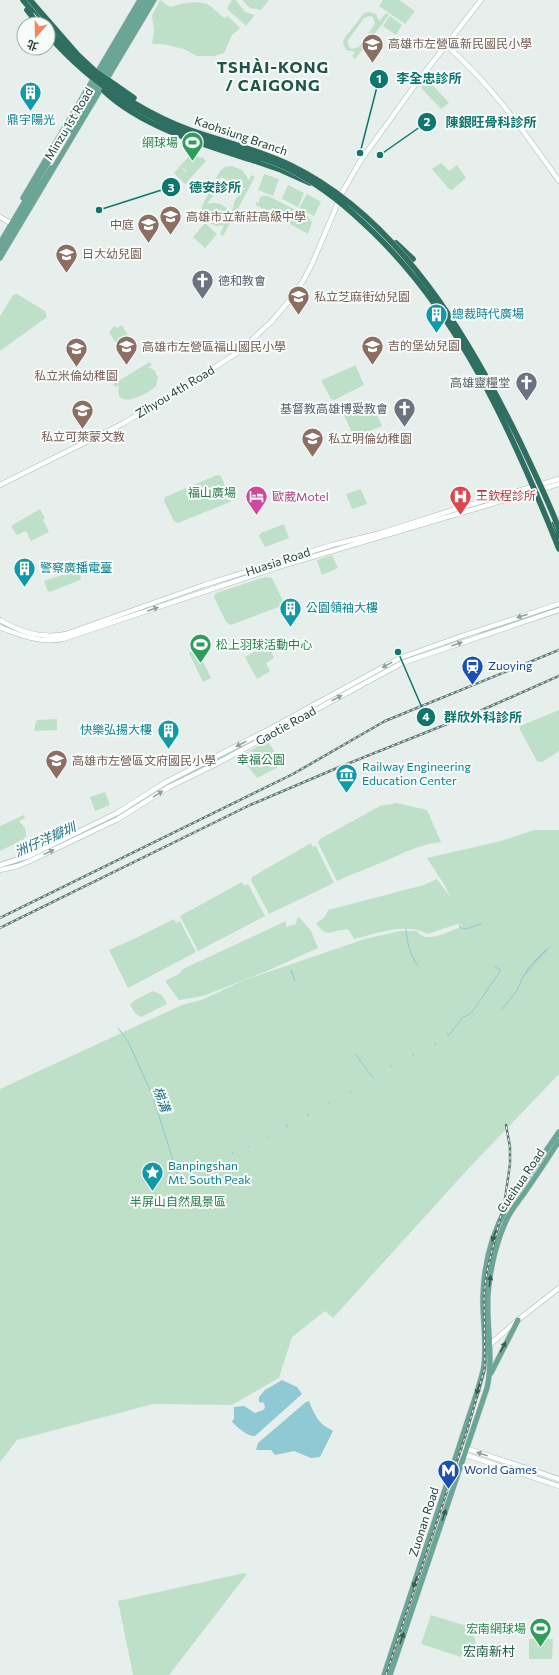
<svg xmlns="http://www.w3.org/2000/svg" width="559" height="1675" font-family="Commissioner,'Noto Sans TC',sans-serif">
  <rect width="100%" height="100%" fill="#e6efeb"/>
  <path fill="#bfe0c8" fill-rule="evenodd" d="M160,0L170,7C182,4 194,0 207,4C214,8 218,14 225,18L228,16L240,28L232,35L224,53L215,56H197L184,49L162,44H152L154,29L152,16Z
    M232,0H236L245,12L255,15L246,26L227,9Z
    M242,0H269L261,10L250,8Z
    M383,0H399L415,11L405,24L379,6Z
    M369,12L376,14L379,21L386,13L389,15L355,59L352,56L355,52L346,50L343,43L344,39L364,13ZM369,16L373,17L375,24L359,47L351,49L348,45V40L364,18Z
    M390,16L402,25L396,35L383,26Z
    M427,79L449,103L441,109L421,88Z
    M193,152L200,158L202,157L206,161L185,184L174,173L180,166L186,172L189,169L187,171L180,166Z
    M441,163L449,171L457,165L466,178L452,190L449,189L432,169Z
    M232,166L242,170L249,180L251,175L255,177L223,236L220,234L224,225L217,226L209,223L202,211V206L220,171L225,167ZM221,176C226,184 235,189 245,188L235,200L231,215C227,205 217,201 207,204L218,189Z
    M264,174L279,179L273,196L258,190Z
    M288,185L304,193L298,207L282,199Z
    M307,194L321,202L314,216L299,208Z
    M262,196H268L308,216L312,223L308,234L256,205V202L259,203V199Z
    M205,223L217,234L205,248L193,237Z
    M17,294L45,311L47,317L0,351V316L13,295Z
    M122,325L131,341L119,348L109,332L111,331L110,330L115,326L117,328Z
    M150,362L152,365L148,367L154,370L158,377L156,386C147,395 113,412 119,385L115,387L113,384Z
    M354,366H356L364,385L334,400L331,399L322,382V380Z
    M368,403L373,405L382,426L354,437L343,413Z
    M217,475L221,476L231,500L230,502L178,523L174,521L164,501L165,497Z
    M361,489L367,504L352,509L346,494Z
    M40,509L45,518L43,520L49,532L31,541L26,531L17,535L11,526Z
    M284,524L289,538L265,547L259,536L261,533Z
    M332,555L338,568L322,575L317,560Z
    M78,570L81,578L80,580L50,592L48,591L44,581Z
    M265,577L272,578L284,603L281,606L231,625L226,622L214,597L216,593Z
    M268,644L274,658L266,663L270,671L257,679L245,657Z
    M197,649L211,678L203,682L189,653Z
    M559,710V751L542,762L537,761L520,730V726Z
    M57,719V730L34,731L36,721L38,720Z
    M268,741L282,765L257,778L240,756Z
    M105,792L110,805L95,811L90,797Z
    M397,803L427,810L441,842C418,845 406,852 385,861C369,868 354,873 337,881L318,843L320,839L380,806Z
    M24,815L25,818L19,821L25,828L26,836L24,839L0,851V826Z
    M534,830H559V1074L468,1169L333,1318L325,1311L292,1337L279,1378L232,1405L153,1404L17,1440L0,1462V1089L182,1005L201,1000L247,979L365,939L400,931H417C426,945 450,931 462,926L460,923L428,934C405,922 378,933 354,939L349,930C334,927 329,942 316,923L325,917L328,910L424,885L437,879L450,897L445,886L427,858L501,841Z
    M311,843L313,847L316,846L334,883L269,914L251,880L252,877Z
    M242,882L244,886L248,884L265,916L198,951L180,916Z
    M299,917L311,931L318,948L267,971L203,996L179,1000L165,981L179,974L183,969L286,921V927L296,924L297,919Z
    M174,919L176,923L180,921L196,952L128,988L109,950L136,938Z
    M153,991L162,995L167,1004L141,1017L135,1013L130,1005L135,1000Z
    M244,1573L247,1574L169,1675H133L118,1601Z
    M431,1615L467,1626C480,1640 478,1650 461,1657L421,1644Z
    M529,1639H553L552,1659H529Z"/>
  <path fill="#8ec9d4" d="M282,1380L297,1387L302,1394L255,1436C247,1436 238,1428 232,1422L234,1418V1407L244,1406L255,1413L263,1410L265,1408L264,1403L259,1402V1397L265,1390Z
    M309,1401C312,1409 316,1418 322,1424C325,1427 329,1428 333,1431L320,1457L311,1458L294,1451L275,1455L271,1450H256L258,1443L306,1402Z"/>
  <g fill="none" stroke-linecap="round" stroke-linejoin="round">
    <path stroke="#8ec9d4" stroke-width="1" d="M480,633L559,607
      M444,645L463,638
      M132,807L168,785L267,733
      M102,823L116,816
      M6,866L30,859L96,826
      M459,924L461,928L466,929L481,924
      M406,929C407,942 410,955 418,966
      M549,948L550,947
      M291,970L295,981
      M526,974L535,962L548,949
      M502,1009L516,992L523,977L529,967L546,950
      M118,1028L128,1041L153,1097L179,1179
      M447,1033L448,1035
      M449,1035L462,1018L470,1014L477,1005L501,970L495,967
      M435,1043V1044
      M413,1054V1056
      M356,1055L373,1078
      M390,1065L391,1067
      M350,1091L351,1093
      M329,1103V1104
      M308,1114V1116
      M286,1124L287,1127
      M267,1137L268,1138
      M248,1146L249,1147
      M232,1152L233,1154
      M199,1168L200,1170
      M186,1176V1178"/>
    <defs>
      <path id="secondary" d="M446,45C491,84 525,133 559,181
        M0,217L14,225
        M0,485L122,424L178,391L240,351L272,321L288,302L303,281L312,264L343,191L361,160L418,81L481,0
        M0,620C20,632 43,639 66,634L204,585L332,545L381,533L459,508L559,479
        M0,627C21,636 40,643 63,639L278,567L559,484
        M0,865L29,856L117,813L166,782L268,730L400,658L465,635L559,604
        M0,870L18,866L32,860L118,819L169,787L218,763L402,663L559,610
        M488,1346L518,1320L559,1288
        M459,1446L559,1479
        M457,1452L559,1486"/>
      <path id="primary" d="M72,131L149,0
        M23,198L140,0
        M0,243L145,0
        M0,250L51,168
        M0,258L154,0
        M491,1373L518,1320
        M384,1675L478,1389C480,1381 483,1373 484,1365C487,1342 482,1318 483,1295C484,1265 492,1233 507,1207L559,1132
        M390,1675L487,1388C494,1357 486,1325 488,1294C490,1270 496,1244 505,1223C510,1211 518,1202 525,1192C537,1175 548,1158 559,1141"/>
      <path id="highway" d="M23,0L32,11
        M31,5L47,24
        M27,10L38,24
        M258,162L281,170L310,183
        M396,243L413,259
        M554,524L559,537
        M553,534L559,549"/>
    </defs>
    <use href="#secondary" stroke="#a4bbb3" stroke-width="5.5"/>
    <use href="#primary" stroke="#c2cac8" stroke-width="6"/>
    <use href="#highway" stroke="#c2cac8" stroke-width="6"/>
    <use href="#secondary" stroke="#fff" stroke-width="4.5"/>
    <use href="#primary" stroke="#6aa596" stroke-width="5"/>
    <use href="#highway" stroke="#2f6f62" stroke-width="5.5"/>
    <defs>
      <path id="rail" d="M0,918L293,774L385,721L559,650
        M0,928L250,805L337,768L482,710L559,676
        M386,1675L468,1428L485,1367L484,1295L487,1271L505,1199L510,1164V1147L506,1125"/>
    </defs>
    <use href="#rail" stroke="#5f7d75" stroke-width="2.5"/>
    <use href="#rail" stroke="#f7fbf9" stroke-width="1" stroke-dasharray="3" stroke-linecap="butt"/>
    <defs>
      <path id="highway-bridge" d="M30,0L78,55L94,70L134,98
        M48,30C60,42 71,56 84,67C115,93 152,116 190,130C224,142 260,150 292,166C400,219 470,339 521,444C534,472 548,500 559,529
        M48,35C96,89 147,120 214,143C240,152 267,158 291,170C325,188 347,207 374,233C459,316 509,426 553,534
        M104,91C143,128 208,146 258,162"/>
    </defs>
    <use href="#highway-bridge" stroke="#c2cac8" stroke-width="6" stroke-linecap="butt"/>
    <use href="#highway-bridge" stroke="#2f6f62" stroke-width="5.5"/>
  </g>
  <defs><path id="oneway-solid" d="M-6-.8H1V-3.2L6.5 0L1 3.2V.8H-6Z"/></defs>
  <g fill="#92a09c">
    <use href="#oneway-solid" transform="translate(153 609) rotate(-19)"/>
    <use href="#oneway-solid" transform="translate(522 616) rotate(162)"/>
    <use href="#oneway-solid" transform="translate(457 644) rotate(-19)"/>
    <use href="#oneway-solid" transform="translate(387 665) rotate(151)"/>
    <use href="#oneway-solid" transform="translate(337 698) rotate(-28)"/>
    <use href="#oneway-solid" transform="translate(241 744) rotate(153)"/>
    <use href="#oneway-solid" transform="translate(158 794) rotate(-32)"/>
    <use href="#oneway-solid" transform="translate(49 852) rotate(-26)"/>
    <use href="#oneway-solid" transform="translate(482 1454) rotate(-162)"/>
  </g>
  <g fill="#365b51">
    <use href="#oneway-solid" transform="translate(494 1236) rotate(109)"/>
    <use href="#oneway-solid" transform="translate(490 1281) rotate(-83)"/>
    <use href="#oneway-solid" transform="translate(503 1347) rotate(-63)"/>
    <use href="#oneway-solid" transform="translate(478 1389) rotate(106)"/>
    <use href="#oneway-solid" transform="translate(444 1515) rotate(-71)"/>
    <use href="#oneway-solid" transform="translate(415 1582) rotate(109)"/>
    <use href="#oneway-solid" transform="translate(402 1638) rotate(-71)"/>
  </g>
  <defs>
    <symbol id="school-pin" viewBox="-11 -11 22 30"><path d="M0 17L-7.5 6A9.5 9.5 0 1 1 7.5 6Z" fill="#8d6e63" stroke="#f7fbf9"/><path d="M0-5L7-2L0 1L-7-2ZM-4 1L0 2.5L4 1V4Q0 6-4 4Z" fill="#fff"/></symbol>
    <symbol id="building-pin" viewBox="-11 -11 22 30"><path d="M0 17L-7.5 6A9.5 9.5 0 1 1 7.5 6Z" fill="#0f9aa8" stroke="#f7fbf9"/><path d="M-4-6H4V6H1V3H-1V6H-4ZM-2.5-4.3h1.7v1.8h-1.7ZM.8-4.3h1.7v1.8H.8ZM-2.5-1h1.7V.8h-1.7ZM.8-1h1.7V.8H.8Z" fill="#fff"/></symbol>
    <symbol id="stadium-pin" viewBox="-11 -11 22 30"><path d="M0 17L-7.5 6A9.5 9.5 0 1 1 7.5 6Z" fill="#2e9e5b" stroke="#f7fbf9"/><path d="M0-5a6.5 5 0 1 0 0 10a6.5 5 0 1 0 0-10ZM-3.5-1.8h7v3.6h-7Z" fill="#fff"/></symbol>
    <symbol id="church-pin" viewBox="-11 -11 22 30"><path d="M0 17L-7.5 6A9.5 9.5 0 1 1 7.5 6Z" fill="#6b7280" stroke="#f7fbf9"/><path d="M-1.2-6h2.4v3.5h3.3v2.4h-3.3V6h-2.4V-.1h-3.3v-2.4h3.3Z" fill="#fff"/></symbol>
    <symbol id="hospital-pin" viewBox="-11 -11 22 30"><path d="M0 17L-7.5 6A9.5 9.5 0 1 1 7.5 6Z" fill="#e0444e" stroke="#f7fbf9"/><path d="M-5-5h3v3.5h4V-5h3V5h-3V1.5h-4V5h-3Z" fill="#fff"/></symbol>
    <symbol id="hotel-pin" viewBox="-11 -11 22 30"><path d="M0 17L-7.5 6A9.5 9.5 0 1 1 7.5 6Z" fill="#d1479c" stroke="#f7fbf9"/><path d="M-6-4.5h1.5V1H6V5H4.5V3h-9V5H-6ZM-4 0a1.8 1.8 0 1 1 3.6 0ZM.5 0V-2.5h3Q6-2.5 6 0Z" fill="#fff"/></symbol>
    <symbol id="station-pin" viewBox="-11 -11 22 30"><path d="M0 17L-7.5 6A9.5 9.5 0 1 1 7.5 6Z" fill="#1a4fb4" stroke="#f7fbf9"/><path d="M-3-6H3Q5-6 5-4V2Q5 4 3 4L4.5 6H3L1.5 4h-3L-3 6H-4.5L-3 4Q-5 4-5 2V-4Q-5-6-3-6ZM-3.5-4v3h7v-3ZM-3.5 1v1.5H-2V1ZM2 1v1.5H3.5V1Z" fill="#fff"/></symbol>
    <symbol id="museum-pin" viewBox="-11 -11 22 30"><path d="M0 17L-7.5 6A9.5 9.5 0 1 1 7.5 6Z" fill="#0f9aa8" stroke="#f7fbf9"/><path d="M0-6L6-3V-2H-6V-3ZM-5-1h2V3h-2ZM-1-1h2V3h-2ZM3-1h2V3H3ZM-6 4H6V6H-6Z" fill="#fff"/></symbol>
    <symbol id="sight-pin" viewBox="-11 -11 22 30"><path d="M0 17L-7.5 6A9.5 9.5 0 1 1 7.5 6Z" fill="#0f9aa8" stroke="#f7fbf9"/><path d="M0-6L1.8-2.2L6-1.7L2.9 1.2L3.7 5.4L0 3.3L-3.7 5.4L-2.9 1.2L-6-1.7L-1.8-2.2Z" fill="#fff"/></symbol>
    <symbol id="metro-pin" viewBox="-11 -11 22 30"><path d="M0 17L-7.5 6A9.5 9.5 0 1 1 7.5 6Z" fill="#1a4fb4" stroke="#f7fbf9"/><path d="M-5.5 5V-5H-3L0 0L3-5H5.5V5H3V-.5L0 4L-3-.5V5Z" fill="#fff"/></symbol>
  </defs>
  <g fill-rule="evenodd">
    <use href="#school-pin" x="360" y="32" width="25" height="34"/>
    <use href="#building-pin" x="18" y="80" width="25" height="34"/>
    <use href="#stadium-pin" x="180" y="130" width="25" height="34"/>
    <use href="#school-pin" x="158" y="204" width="25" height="34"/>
    <use href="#school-pin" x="136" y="212" width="25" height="34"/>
    <use href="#school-pin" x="54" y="242" width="25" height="34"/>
    <use href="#church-pin" x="190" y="268" width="25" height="34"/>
    <use href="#school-pin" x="286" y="284" width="25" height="34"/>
    <use href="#building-pin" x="424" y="302" width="25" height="34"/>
    <use href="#school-pin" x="360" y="334" width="25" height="34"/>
    <use href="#school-pin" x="114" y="334" width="25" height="34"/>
    <use href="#school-pin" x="64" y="336" width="25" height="34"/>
    <use href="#church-pin" x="514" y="370" width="25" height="34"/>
    <use href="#church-pin" x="392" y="396" width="25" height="34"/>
    <use href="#school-pin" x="70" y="398" width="25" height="34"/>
    <use href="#school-pin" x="300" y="426" width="25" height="34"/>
    <use href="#hospital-pin" x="448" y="484" width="25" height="34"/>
    <use href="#hotel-pin" x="244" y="484" width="25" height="34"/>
    <use href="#building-pin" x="12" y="556" width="25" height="34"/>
    <use href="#building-pin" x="278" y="596" width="25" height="34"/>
    <use href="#stadium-pin" x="188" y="632" width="25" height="34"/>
    <use href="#station-pin" x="460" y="654" width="25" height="34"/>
    <use href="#building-pin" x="156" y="718" width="25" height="34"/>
    <use href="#school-pin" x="44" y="748" width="25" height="34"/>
    <use href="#museum-pin" x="334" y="762" width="25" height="34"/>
    <use href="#sight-pin" x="140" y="1160" width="25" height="34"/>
    <use href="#metro-pin" x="436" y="1458" width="25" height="34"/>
    <use href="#stadium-pin" x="528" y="1616" width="25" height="34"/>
  </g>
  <g text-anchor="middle" stroke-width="4" stroke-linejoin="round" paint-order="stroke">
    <g font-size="12" fill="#785e54" stroke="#f7fbf9" text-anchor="start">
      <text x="388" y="48">高雄市左營區新民國民小學</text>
      <text x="186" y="221">高雄市立新莊高級中學</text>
      <text x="134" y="229" text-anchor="end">中庭</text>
      <text x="82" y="258">日大幼兒園</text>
      <text x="314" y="301">私立芝麻街幼兒園</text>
      <text x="388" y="350">吉的堡幼兒園</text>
      <text x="142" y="351">高雄市左營區福山國民小學</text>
      <text x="76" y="380" text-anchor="middle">私立米倫幼稚園</text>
      <text x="83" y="441" text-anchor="middle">私立可萊蒙文教</text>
      <text x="328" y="443">私立明倫幼稚園</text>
      <text x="72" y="765">高雄市左營區文府國民小學</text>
    </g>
    <g font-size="12" fill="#0d838f" stroke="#f7fbf9" text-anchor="start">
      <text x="31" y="124" text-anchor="middle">鼎宇陽光</text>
      <text x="452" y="318">總裁時代廣場</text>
      <text x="40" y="572">警察廣播電臺</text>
      <text x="306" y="612">公園領袖大樓</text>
      <text x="152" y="734" text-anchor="end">快樂弘揚大樓</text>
      <text x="362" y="771">Railway Engineering<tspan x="362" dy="14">Education Center</tspan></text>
      <text x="168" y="1170">Banpingshan<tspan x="168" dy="14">Mt. South Peak</tspan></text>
    </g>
    <g font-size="12" fill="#24423a" stroke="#f7fbf9">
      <text transform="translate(69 124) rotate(-59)" y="4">Minzu 1st Road</text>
      <text transform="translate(241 136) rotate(19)" y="4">Kaohsiung Branch</text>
      <text transform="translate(175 392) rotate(-31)" y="4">Zihyou 4th Road</text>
      <text transform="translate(278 562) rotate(-18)" y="4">Huasia Road</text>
      <text transform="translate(286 726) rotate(-29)" y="4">Gaotie Road</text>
      <text transform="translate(521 1181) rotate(-56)" y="4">Cueihua Road</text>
      <text transform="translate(424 1522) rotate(-72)" y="4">Zuonan Road</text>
    </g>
    <g font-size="12" fill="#27864d" stroke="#f7fbf9" text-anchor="end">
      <text x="178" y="147">網球場</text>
      <text x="216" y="649" text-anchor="start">松上羽球活動中心</text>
      <text x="526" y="1633">宏南網球場</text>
    </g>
    <g font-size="12" fill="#5b616d" stroke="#f7fbf9" text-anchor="end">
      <text x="218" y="285" text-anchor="start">德和教會</text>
      <text x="510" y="387">高雄靈糧堂</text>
      <text x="388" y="413">基督教高雄博愛教會</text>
    </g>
    <g font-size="12" fill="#2d7a4b" stroke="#f7fbf9">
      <text x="212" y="497">福山廣場</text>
      <text x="261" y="764">幸福公園</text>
      <text x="178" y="1206">半屏山自然風景區</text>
    </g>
    <g font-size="12" fill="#be3a42" stroke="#f7fbf9" text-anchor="start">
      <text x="476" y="500">王欽程診所</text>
    </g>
    <g font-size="12" fill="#b23c85" stroke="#f7fbf9" text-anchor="start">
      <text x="272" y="501">歐葳Motel</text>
    </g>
    <g font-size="12" fill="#164399" stroke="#f7fbf9" text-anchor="start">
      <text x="488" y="670">Zuoying</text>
      <text x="464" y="1474">World Games</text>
    </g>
    <g font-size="13" font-style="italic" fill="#1c6f80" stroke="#f7fbf9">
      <text transform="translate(45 839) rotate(-24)" y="5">洲仔洋瓣圳</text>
      <text transform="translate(162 1099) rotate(70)" y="5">梯溝</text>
    </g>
    <g font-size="13" fill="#1f5548" stroke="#f7fbf9">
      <text x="489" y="1656">宏南新村</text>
    </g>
    <g font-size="16" font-weight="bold" letter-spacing="1" fill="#1f5548" stroke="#f7fbf9">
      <text x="273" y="73">TSHÀI-KONG<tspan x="273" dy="18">/ CAIGONG</tspan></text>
    </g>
  </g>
  <path fill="none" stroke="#0f766e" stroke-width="1.5" d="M360 153L379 79M380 155L427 122M99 210L171 187M398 652L426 717"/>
  <g fill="#0f766e" stroke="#f7fbf9" stroke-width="1.5">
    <circle cx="360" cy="153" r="4"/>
    <circle cx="380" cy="155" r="4"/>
    <circle cx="99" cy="210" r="4"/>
    <circle cx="398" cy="652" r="4"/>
    <circle cx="379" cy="79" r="10"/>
    <circle cx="427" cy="122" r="10"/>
    <circle cx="171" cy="187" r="10"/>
    <circle cx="426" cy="717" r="10"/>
  </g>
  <g font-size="12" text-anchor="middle" font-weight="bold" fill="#fff">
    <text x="379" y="83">1</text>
    <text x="427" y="126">2</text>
    <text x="171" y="192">3</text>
    <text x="426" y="721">4</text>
  </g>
  <g font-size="13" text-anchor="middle" font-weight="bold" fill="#0f766e" stroke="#f7fbf9" stroke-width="4" stroke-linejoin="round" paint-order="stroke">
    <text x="429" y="83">李全忠診所</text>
    <text x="491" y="127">陳銀旺骨科診所</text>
    <text x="215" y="192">德安診所</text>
    <text x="483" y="722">群欣外科診所</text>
  </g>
  <g transform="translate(36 36) rotate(200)"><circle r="19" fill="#f7fbf9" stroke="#a3b1ad"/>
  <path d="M0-3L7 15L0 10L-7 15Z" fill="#f4845f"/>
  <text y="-6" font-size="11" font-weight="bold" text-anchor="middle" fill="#24423a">北</text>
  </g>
</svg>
